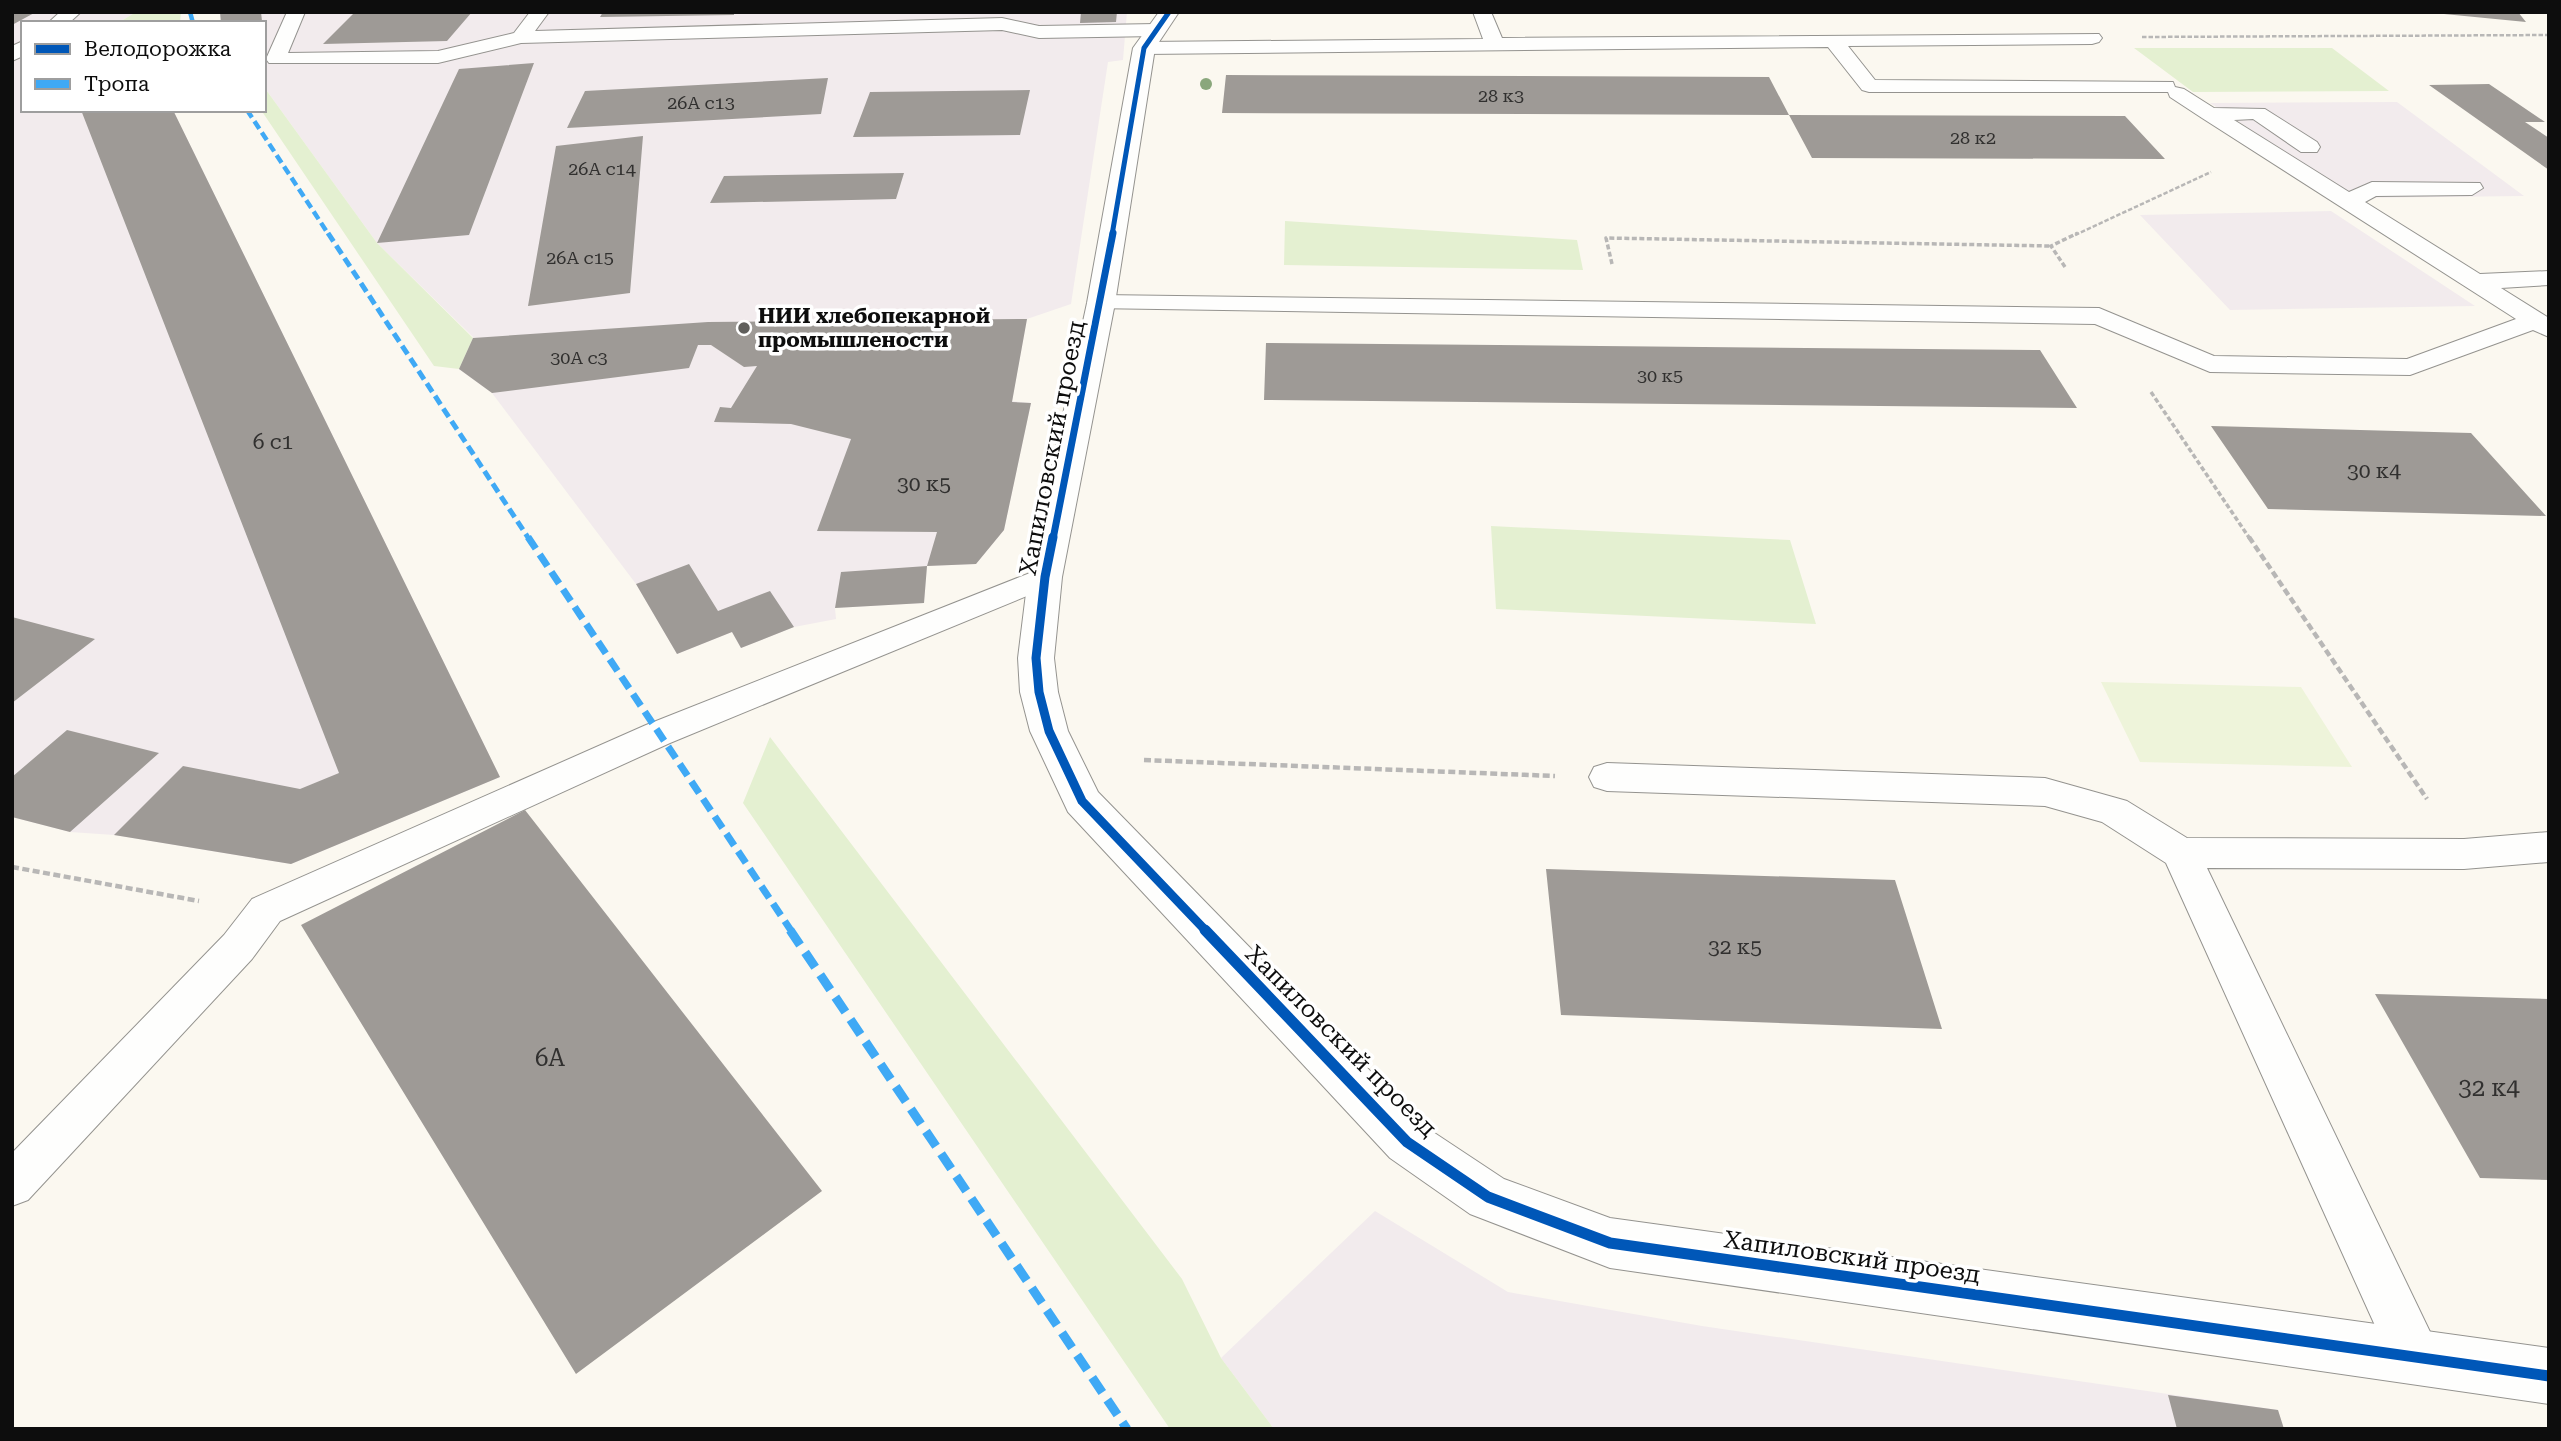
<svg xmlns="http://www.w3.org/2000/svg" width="2561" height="1441" viewBox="0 0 2561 1441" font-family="'Roboto Serif',serif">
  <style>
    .industrial { fill: #f2ebed }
    .green { fill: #e4f0d1 }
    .pitch { fill: #eef4da }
    .building { fill: #9e9a96 }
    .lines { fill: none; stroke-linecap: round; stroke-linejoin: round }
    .service-casing { stroke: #94938f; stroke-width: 2 }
    .minor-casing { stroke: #94938f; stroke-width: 2 }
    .path-far2 { stroke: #b8b7b6; stroke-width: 2.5; stroke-dasharray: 4.5 2; stroke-linecap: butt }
    .path-far1 { stroke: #b8b7b6; stroke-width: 3.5; stroke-dasharray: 5 2.5; stroke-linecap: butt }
    .path { stroke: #b8b7b6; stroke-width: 4.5; stroke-dasharray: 7 3.5; stroke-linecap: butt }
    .service { fill: #fefefd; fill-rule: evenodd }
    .minor { fill: #fefefd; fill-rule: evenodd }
    .quiet-far3 { stroke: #3fa9f5; stroke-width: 4.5; stroke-dasharray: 9 4.5; stroke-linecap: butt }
    .quiet-far2 { stroke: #3fa9f5; stroke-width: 5; stroke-dasharray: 10 5; stroke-linecap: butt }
    .quiet-far1 { stroke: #3fa9f5; stroke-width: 7; stroke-dasharray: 14 7; stroke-linecap: butt }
    .quiet { stroke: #3fa9f5; stroke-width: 9; stroke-dasharray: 18 9; stroke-linecap: butt }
    .cycleway-far3-casing { stroke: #fff; stroke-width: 8 }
    .cycleway-far2-casing { stroke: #fff; stroke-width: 10 }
    .cycleway-far1-casing { stroke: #fff; stroke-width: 13 }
    .cycleway-casing { stroke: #fff; stroke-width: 16 }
    .cycleway-far3 { stroke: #0057b8; stroke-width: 5 }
    .cycleway-far2 { stroke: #0057b8; stroke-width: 7 }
    .cycleway-far1 { stroke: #0057b8; stroke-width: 9 }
    .cycleway { stroke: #0057b8; stroke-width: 11 }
    .tree { fill: #8aa77c }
    .poi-dot { fill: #605f5c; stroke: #fff; stroke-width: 2.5 }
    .labels { text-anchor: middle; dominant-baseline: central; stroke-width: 7; stroke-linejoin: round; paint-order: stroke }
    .far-number-label { font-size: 18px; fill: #31302f }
    .far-poi-label { font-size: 21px; font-weight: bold; fill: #0d0d0d; stroke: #fff; text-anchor: start }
    .number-label { font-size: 21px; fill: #31302f }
    .street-label { font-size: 24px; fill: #0d0d0d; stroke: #fff }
    .near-number-label { font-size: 24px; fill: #31302f }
  </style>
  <rect width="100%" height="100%" fill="#fbf8f0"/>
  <path class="industrial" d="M12 12H136L118 23H23V110H173L500 777 291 864 114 835 70 832 12 817Z
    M220 12H1127L1123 60 1108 62 1071 304 1027 319 1012 401 1031 403 1004 530 976 564 927 566 924 603 835 608 836 619 794 627 741 648 732 632 677 654 636 584 492 393 459 369 473 337 377 243 264 87V23H221Z
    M2397 102 2524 196 2356 198 2210 103Z
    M2331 211 2475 306 2230 310 2140 215Z
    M1375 1211 1508 1292 1702 1326 2278 1410 2284 1429H1274L1221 1358Z"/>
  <path class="green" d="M136 12H181L180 23H118Z
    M2134 48H2332L2389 91 2193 92Z
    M264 87 377 243 473 338 459 369 434 366 261 110H264Z
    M1285 221 1577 240 1583 270 1284 265Z
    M1491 526 1790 540 1816 624 1496 609Z
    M770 737 1182 1279 1221 1358 1274 1429H1170L743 803Z"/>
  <path class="pitch" d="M2101 682 2301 687 2352 767 2140 762Z"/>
  <path class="building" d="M12 12H36L12 25Z
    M220 12H261L262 21 221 23Z
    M355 12H472L447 41 323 44Z
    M603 12H734V15L600 17Z
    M1081 12H1117L1116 22 1080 23Z
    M2444 12H2518L2526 22 2444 14Z
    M534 63 469 235 377 243 459 69Z
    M1226 75 1769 77 1789 115 1222 113Z
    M828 78 821 114 567 128 585 91Z
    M2489 84 2545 122H2525L2549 138V170L2429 85Z
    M1030 90 1020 135 853 137 870 92Z
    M81 110H173L500 777 291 864 114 835 183 766 300 789 339 773Z
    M1789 115 2125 116 2165 159 1812 158Z
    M643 136 630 293 528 306 556 146Z
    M904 173 896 199 710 203 724 176Z
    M1027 319 1012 402 1031 403 1004 530 976 564 927 566 924 603 835 608 841 572 927 566 937 532 817 531 851 439 791 424 714 422 720 407 731 408 757 366 744 367 711 345H698L689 368 492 393 459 369 473 338 708 322Z
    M1266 343 2040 350 2077 408 1264 400Z
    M2211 426 2471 433 2546 516 2268 509Z
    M689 564 718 611 770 591 794 627 741 648 732 632 677 654 636 584Z
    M12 617 95 639 12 703Z
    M67 730 159 753 70 832 12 817V777Z
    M525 810 822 1191 576 1374 301 925Z
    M1546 869 1895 880 1942 1029 1561 1015Z
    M2375 994 2549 999V1180L2480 1178Z
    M2168 1395 2278 1410 2284 1429H2177Z"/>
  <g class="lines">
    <defs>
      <path id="service" d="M60 12H81L69 23H48Z
        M287 12H305L288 53 438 51 514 33 530 12H549L535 31 1002 18 1039 26 1156 24 1166 30 1156 36 1039 38 1002 30 521 43 438 63H269L266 59Z
        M1473 12H1491L1502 38 2099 34 2102 38 2099 42 2092 44 1848 46 1875 80 2173 82 2175 87 2184 89 2214 108 2265 109 2317 142 2320 147 2317 152H2301L2253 119 2234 120 2349 192 2372 182 2480 183 2483 188 2472 195 2376 196 2365 202 2480 274 2549 271V285L2501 288 2549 318V337L2533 330 2410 375 2210 372 2095 324 1092 308 1088 303 1092 298 1101 295 2099 308 2214 356 2407 359 2516 319 2202 118 2170 97 2168 92H1869L1862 90 1828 47 1144 54 1134 48 1144 42 1483 39Z
        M23 41V56L12 61V46Z
        M1045 567 1056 570 1061 577 1056 584 670 743 280 921 252 959 28 1200 12 1206V1153L224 935 252 899 646 725Z
        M1607 763 2045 778 2127 801 2187 838 2464 839 2549 832V862L2464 869 2207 868 2432 1336 2439 1354 2432 1372 2414 1379 2396 1372 2166 863 2102 822 2045 806 1607 791 1594 787 1589 777 1594 767Z"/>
      <path id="minor" d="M1159 12H1179L1155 48 1115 303 1062 577 1054 658 1058 692 1068 731 1098 792 1424 1126 1504 1179 1610 1218 2549 1348V1404L1610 1268 1470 1214 1390 1158 1068 812 1030 731 1020 692 1018 658 1028 577 1087 303 1133 48Z"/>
    </defs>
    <use href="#service" class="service-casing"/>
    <use href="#minor" class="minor-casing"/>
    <path class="path-far2" d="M2142 37 2549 35
      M2075 235 2211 172"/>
    <path class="path-far1" d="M1612 264 1606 238 2051 246
      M2065 267 2051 246 2078 233
      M2151 392 2250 539"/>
    <path class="path" d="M2249 537 2427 799
      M1144 760 1555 776
      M12 867 199 901"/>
    <use href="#service" class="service"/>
    <use href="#minor" class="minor"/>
    <path class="quiet-far3" d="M190 12 193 23
      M247 110 329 235"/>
    <path class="quiet-far2" d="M328 233 529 539"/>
    <path class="quiet-far1" d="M528 537 792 932"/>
    <path class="quiet" d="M790 930 1127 1429"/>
    <defs>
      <path id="cycleway-far3" d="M1112 235 1144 48 1169 12"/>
      <path id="cycleway-far2" d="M1053 539 1113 233"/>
      <path id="cycleway-far1" d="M1053 537 1045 577 1036 658 1039 692 1049 731 1082 801 1207 932"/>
      <path id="cycleway" d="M1205 930 1407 1142 1488 1197 1610 1243 2549 1376"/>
    </defs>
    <use href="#cycleway-far3" class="cycleway-far3-casing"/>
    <use href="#cycleway-far2" class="cycleway-far2-casing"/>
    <use href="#cycleway-far1" class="cycleway-far1-casing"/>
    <use href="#cycleway" class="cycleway-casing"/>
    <use href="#cycleway-far3" class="cycleway-far3"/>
    <use href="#cycleway-far2" class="cycleway-far2"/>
    <use href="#cycleway-far1" class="cycleway-far1"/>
    <use href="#cycleway" class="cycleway"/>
  </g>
  <circle class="tree" cx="1206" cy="84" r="6"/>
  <circle class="poi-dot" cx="744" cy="328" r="7"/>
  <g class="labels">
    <g class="far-number-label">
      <text x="1501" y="95">28 к3</text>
      <text x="701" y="102">26А с13</text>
      <text x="1973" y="137">28 к2</text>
      <text x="602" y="168">26А с14</text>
      <text x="580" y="257">26А с15</text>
      <text x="579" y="357">30А с3</text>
      <text x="1660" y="375">30 к5</text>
    </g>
    <g class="far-poi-label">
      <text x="758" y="316">НИИ хлебопекарной<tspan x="758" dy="24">промышлености</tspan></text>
    </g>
    <g class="number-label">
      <text x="273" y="442">6 с1</text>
      <text x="2374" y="471">30 к4</text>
      <text x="924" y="484">30 к5</text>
      <text x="1735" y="947">32 к5</text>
    </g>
    <g class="street-label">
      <text transform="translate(1052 448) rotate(-79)">Хапиловский проезд</text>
      <text transform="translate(1341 1041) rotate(45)">Хапиловский проезд</text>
      <text transform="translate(1852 1257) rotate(8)">Хапиловский проезд</text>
    </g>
    <g class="near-number-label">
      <text x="550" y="1058">6А</text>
      <text x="2489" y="1088">32 к4</text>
    </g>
  </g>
  <rect width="2561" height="1441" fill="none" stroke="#0d0d0d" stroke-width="28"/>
  <rect x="21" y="21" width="245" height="91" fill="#ffffff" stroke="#9e9e9e" stroke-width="2"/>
  <rect x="35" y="44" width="35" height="10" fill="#0057b8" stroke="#9e9e9e" stroke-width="2"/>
  <text x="84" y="56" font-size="21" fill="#0d0d0d">Велодорожка</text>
  <rect x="35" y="79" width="35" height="10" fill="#3fa9f5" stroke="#9e9e9e" stroke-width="2"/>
  <text x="84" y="91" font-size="21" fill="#0d0d0d">Тропа</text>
</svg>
